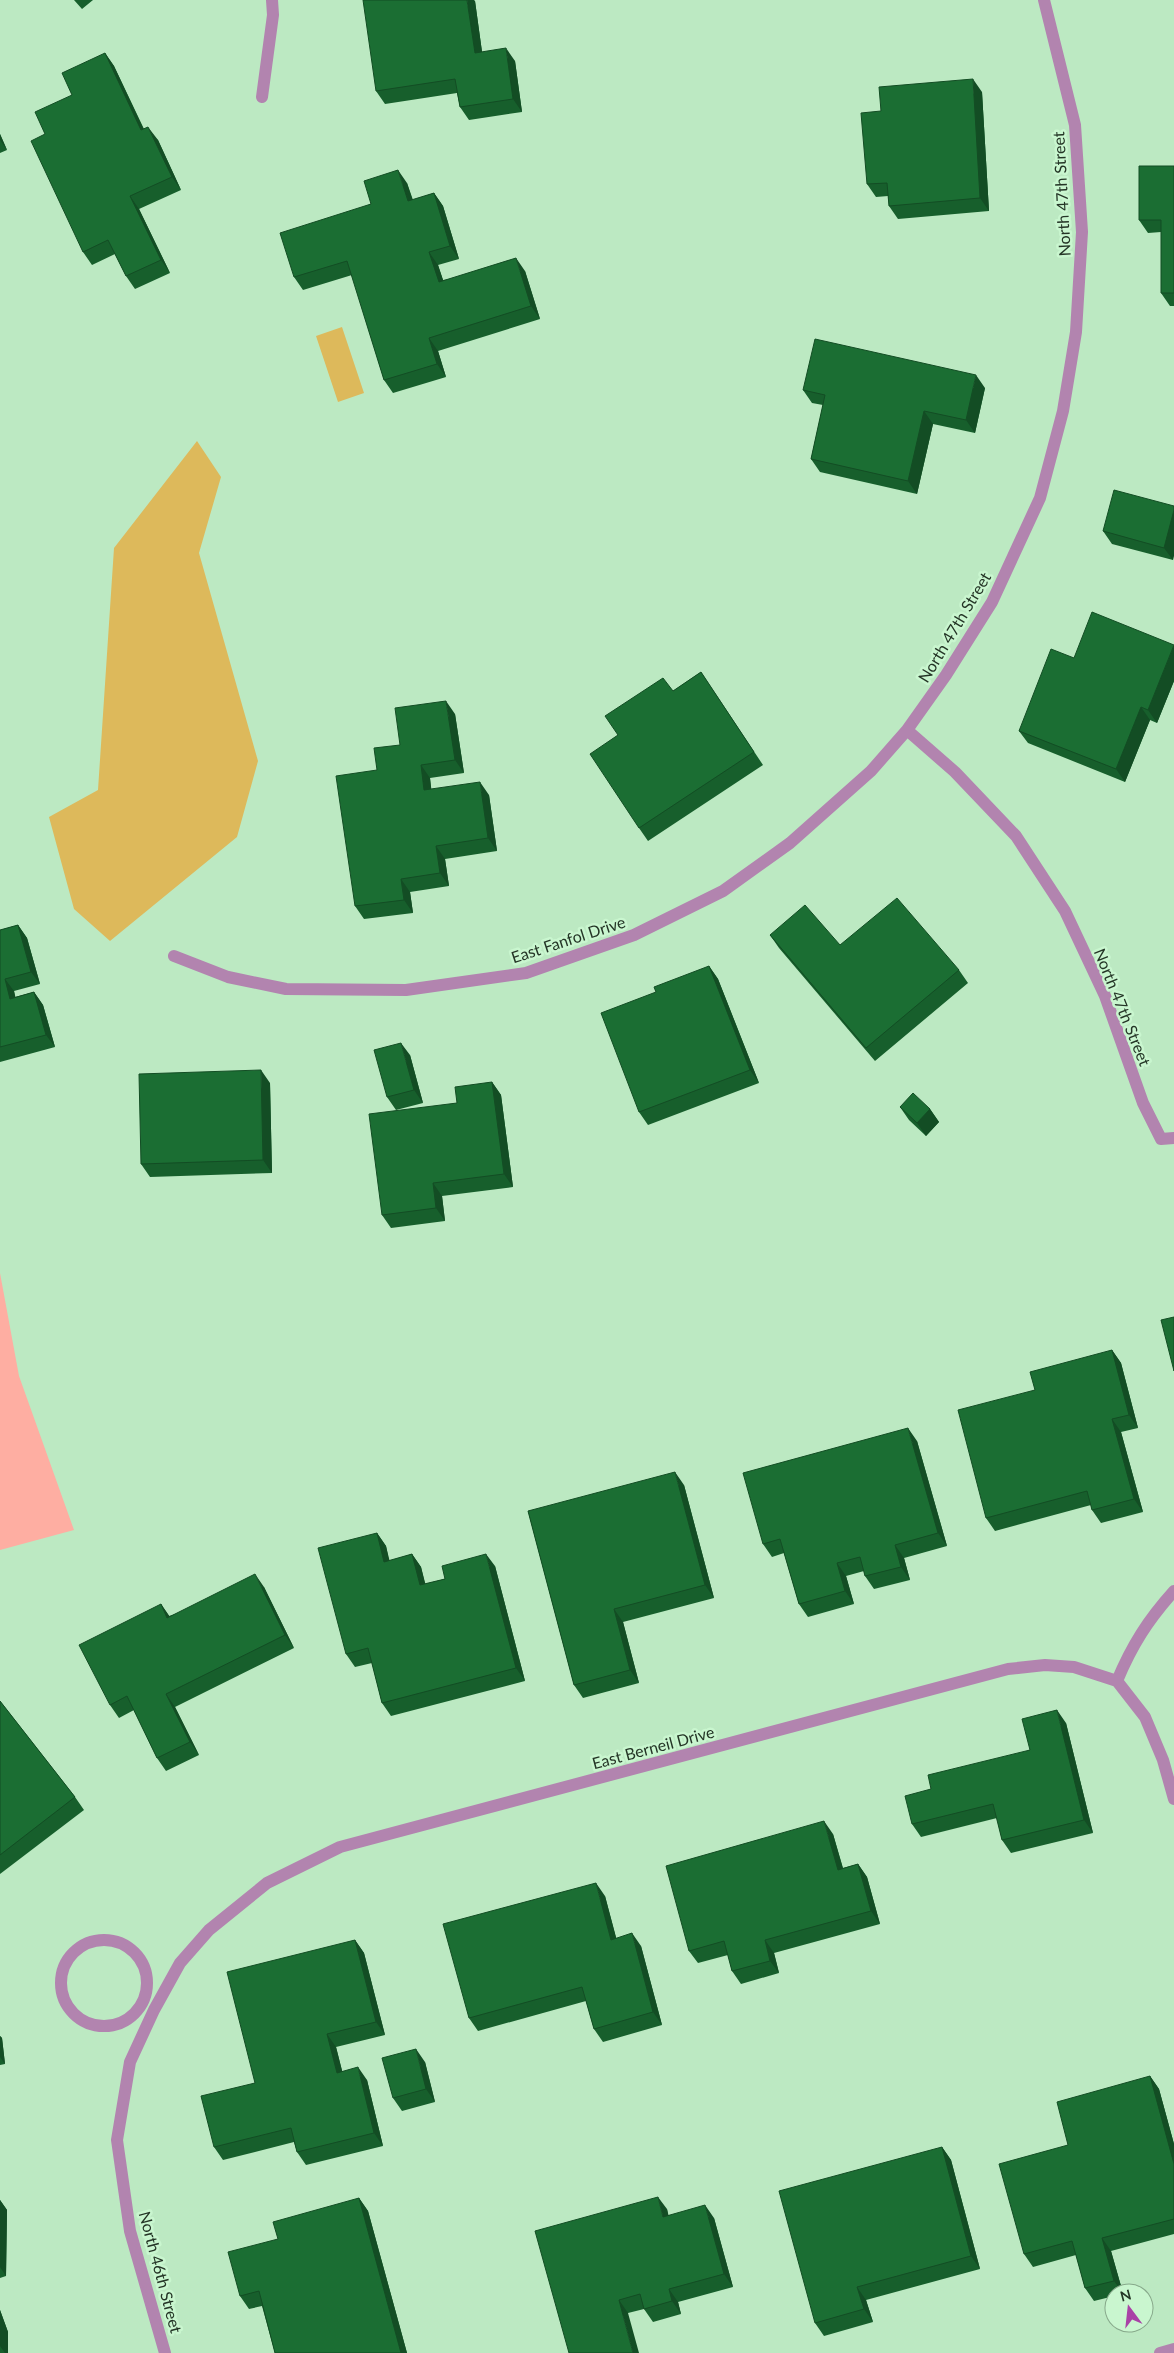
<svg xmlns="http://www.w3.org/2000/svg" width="1174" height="2353" viewBox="0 0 1174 2353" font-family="Lato,sans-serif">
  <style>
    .green { fill: #feaea2 }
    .water { fill: #ddb95b }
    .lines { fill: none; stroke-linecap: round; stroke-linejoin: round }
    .minor { stroke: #b284af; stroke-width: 12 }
    .wall { fill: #175f2c }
    .shaded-wall { fill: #134d24 }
    .building { fill: #1b6e33; stroke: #134d24 }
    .labels { text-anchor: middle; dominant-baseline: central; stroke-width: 5; stroke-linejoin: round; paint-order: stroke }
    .street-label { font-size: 16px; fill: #243526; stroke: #c9f6cf }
  </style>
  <rect width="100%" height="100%" fill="#bce9c2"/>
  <path class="green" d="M0 1273 19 1376 74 1530 0 1550Z"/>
  <path class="water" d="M342 327 364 393 338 402 316 336Z
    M197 441 221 477 199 553 258 761 237 837 110 941 74 909 49 817 98 790 114 548Z"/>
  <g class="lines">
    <path class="minor" d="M262 97 273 15 272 0
      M907 730 955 772 1016 836 1065 911 1105 996 1143 1103 1161 1139 1174 1138
      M174 956 228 977 286 989 406 990 526 973 634 935 723 891 790 843 871 771 907 730 946 675 992 602 1040 498 1063 411 1076 332 1082 232 1075 125 1044 0
      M1117 1681 1145 1717 1163 1760 1174 1799
      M1117 1681C1132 1645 1148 1620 1174 1591
      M61 1983a43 43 0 1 1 86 0a43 43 0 1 1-86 0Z
      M165 2353 130 2231 117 2140 130 2062 154 2010 180 1963 209 1930 267 1883 340 1847 1008 1669 1045 1665 1074 1667 1117 1681
      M1160 2353 1174 2349"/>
  </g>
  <path class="wall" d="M74 0H93L82 9Z
    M475 1 482 52 515 61 522 112 469 120 460 107 457 93 385 104 376 91Z
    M105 53 114 66 144 129 158 140 181 190 139 209 170 273 135 289 126 276 115 254 92 265 83 252 45 134 72 95Z
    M982 92 989 211 898 219 889 206 888 196 876 197 867 184 881 111Z
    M0 134 7 150 0 153Z
    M1174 166V306H1170L1161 293V232L1148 233 1139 220Z
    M407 183 413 200 434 193 443 206 459 259 438 265 443 280 525 271 540 319 438 351 446 377 393 393 384 380 352 275 303 290 294 277 371 204Z
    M985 388 975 433 933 424 917 494 820 472 811 459 823 405 812 403 803 390Z
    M1174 506 1173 560 1112 544 1103 531Z
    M1174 646V681L1157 723 1150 720 1125 782 1028 743 1019 731 1074 658Z
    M701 672 763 765 648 841 639 828 618 735 673 691Z
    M455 714 464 773 430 778 431 789 489 795 497 851 445 859 449 886 410 892 413 913 364 919 355 906 377 770 400 745Z
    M18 925 27 938 40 984 14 991 15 997 34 992 43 1005 55 1047 0 1062V930Z
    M770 935 840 945 959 970 968 983 875 1061 779 948Z
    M709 966 718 979 759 1083 648 1125 639 1112Z
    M410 1055 423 1103 396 1110 387 1097Z
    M492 1082 501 1095 513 1187 442 1196 445 1221 391 1228 382 1215Z
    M270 1083 272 1173 150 1177 141 1164Z
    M900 1107 930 1109 939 1122 926 1136 909 1120Z
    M1112 1350 1121 1363 1138 1428 1121 1432 1143 1512 1101 1523 1092 1510 1091 1505 995 1531 986 1518 1035 1390Z
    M917 1441 947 1546 904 1558 910 1580 874 1589 865 1576 864 1571 846 1576 854 1604 808 1617 799 1604 784 1553 772 1557 763 1544Z
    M684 1485 714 1598 623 1622 639 1683 583 1698 574 1685 528 1511Z
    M377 1533 386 1546 389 1561 412 1554 421 1567 425 1584 495 1566 525 1681 391 1716 382 1703 372 1663 355 1667 346 1654Z
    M264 1587 294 1648 175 1707 199 1755 166 1771 157 1758 134 1710 119 1718 110 1705 161 1604 169 1616Z
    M0 1701 75 1797 84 1810 0 1874Z
    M1066 1723 1093 1833 1011 1853 1002 1840 997 1818 921 1837 912 1824 931 1789 1030 1750Z
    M833 1834 843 1868 858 1864 867 1877 880 1924 774 1953 779 1973 741 1984 732 1971 728 1955 698 1963 689 1951Z
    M605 1896 616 1938 641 1946 662 2025 603 2042 594 2029 586 2001 478 2031 469 2018Z
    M355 1940 364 1953 385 2035 336 2047 342 2071 367 2080 383 2146 306 2165 297 2152 294 2142 223 2160 214 2147 255 2083Z
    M0 2036 2 2038 5 2064 0 2065Z
    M425 2062 435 2102 402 2111 393 2098Z
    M1150 2076 1159 2089 1174 2144V2234L1111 2251 1123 2293H1114V2296L1094 2301 1085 2288 1076 2255 1033 2267 1024 2254 1068 2145Z
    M942 2147 951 2160 980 2269 866 2300 873 2322 824 2336 815 2323Z
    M359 2198 368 2211 407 2353H275L262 2306 249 2309 240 2296 278 2239Z
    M0 2200 7 2210 6 2276 0 2278Z
    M667 2209 668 2215 714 2218 733 2287 678 2302 681 2314 653 2322 644 2309 628 2313 569 2353Z
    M0 2310 8 2332V2353H0Z"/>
  <path class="shaded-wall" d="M467 0H474L475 1 484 66 475 53Z
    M506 48 515 61 522 112 513 99Z
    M105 53 114 66 150 143 141 130Z
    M973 79 982 92 989 211 980 198Z
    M148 127 158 140 181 190 172 177Z
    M0 134 7 150 0 140Z
    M398 170 407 183 417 214 408 201Z
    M434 193 443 206 459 259 450 246Z
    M130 196 139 209 170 273 161 260Z
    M429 252 438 265 448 295 439 282Z
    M516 258 525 271 540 319 531 306Z
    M429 338 438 351 446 377 437 364Z
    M976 375 985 388 975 433 966 420Z
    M924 411 933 424 917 494 908 481Z
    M1174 510V556L1173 560 1164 548Z
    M1174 646V681L1157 723 1148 710Z
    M446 701 455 714 464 773 455 760Z
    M1141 707 1150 720 1125 782 1116 769Z
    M421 765 430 778 433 803 424 790Z
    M480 782 489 795 497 851 488 838Z
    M436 846 445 859 449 886 440 873Z
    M401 879 410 892 413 913 404 900Z
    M18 925 27 938 40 984 31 972Z
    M709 966 718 979 759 1083 750 1070Z
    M5 979 14 991 19 1012 10 999Z
    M34 992 43 1005 55 1047 46 1035Z
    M401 1043 410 1055 423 1103 414 1090Z
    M261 1070 270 1083 272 1173 263 1160Z
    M492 1082 501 1095 513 1187 504 1174Z
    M930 1109 939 1122 926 1136 917 1123Z
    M433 1183 442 1196 445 1221 436 1208Z
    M1112 1350 1121 1363 1138 1428 1129 1415Z
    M1112 1419 1121 1432 1143 1512 1134 1499Z
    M908 1428 917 1441 947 1546 938 1533Z
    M675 1472 684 1485 714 1598 705 1585Z
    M377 1533 386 1546 393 1575 384 1562Z
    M895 1545 904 1558 910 1580 901 1567Z
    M412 1554 421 1567 429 1598 420 1585Z
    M486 1554 495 1566 525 1681 516 1668Z
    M837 1563 846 1576 854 1604 845 1591Z
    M255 1574 264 1587 294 1648 285 1635Z
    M161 1604 170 1617 167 1618Z
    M614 1609 623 1622 639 1683 630 1670Z
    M166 1694 175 1707 199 1755 190 1742Z
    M1057 1710 1066 1723 1093 1833 1084 1820Z
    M824 1821 833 1834 847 1883 838 1870Z
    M858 1864 867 1877 880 1924 871 1911Z
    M596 1883 605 1896 620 1952 611 1940Z
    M632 1933 641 1946 662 2025 653 2012Z
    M355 1940 364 1953 385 2035 376 2022Z
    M765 1940 774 1953 779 1973 770 1961Z
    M327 2034 336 2047 346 2086 337 2073Z
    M0 2036 2 2038 5 2064 0 2057Z
    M416 2049 425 2062 435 2102 426 2089Z
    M358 2067 367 2080 383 2146 374 2133Z
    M1150 2076 1159 2089 1174 2144V2164Z
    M942 2147 951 2160 980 2269 971 2256Z
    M658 2197 667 2209 672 2230 663 2217Z
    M359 2198 368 2211 407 2353H401Z
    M0 2200 7 2210 6 2276 0 2267Z
    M705 2205 714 2218 733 2287 724 2274Z
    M1102 2238 1111 2251 1123 2293 1114 2281Z
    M857 2287 866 2300 873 2322 864 2309Z
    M669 2289 678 2302 681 2314 672 2301Z
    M619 2300 628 2313 639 2353H633Z
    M0 2310 8 2332V2353H5L0 2346Z"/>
  <path class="building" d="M363 0H467L475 53 506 48 513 99 460 107 455 79 376 91Z
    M105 53 141 130 148 127 172 177 130 196 161 260 126 276 108 240 83 252 31 141 45 134 35 112 72 95 62 73Z
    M973 79 980 198 889 206 887 183 867 184 861 113 881 111 879 87Z
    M1139 166H1174V293H1161V220H1139Z
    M398 170 408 201 434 193 450 246 429 252 439 282 516 258 531 306 429 338 437 364 384 380 347 261 294 277 280 233 371 204 364 181Z
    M815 339 976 375 966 420 924 411 908 481 811 459 825 395 803 390Z
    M1114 490 1174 506V510L1164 548 1103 531Z
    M1092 612 1174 645 1148 710 1141 707 1116 769 1019 731 1051 649 1074 658Z
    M701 672 754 752 639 828 590 754 618 735 605 716 663 678 673 691Z
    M446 701 455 760 421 765 424 790 480 782 488 838 436 846 440 873 401 879 404 900 355 906 336 776 377 770 374 748 400 745 395 708Z
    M897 898 959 970 866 1048 770 935 805 905 840 945Z
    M18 925 31 972 5 979 10 999 34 992 46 1035 0 1047V930Z
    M709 966 750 1070 639 1112 601 1013 656 992 654 987Z
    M401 1043 414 1090 387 1097 374 1050Z
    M261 1070 263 1160 141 1164 139 1074Z
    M492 1082 504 1174 433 1183 436 1208 382 1215 369 1114 457 1103 455 1087Z
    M913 1093 930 1109 917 1123 900 1107Z
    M1174 1317V1371L1161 1320Z
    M1112 1350 1129 1415 1112 1419 1134 1499 1092 1510 1087 1491 986 1518 958 1410 1035 1390 1030 1372Z
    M908 1428 938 1533 895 1545 901 1567 865 1576 860 1557 837 1563 845 1591 799 1604 780 1539 763 1544 743 1473Z
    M675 1472 705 1585 614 1609 630 1670 574 1685 528 1511Z
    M377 1533 384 1562 412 1554 420 1585 445 1579 442 1566 486 1554 516 1668 382 1703 368 1648 346 1654 318 1548Z
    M255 1574 285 1635 166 1694 190 1742 157 1758 127 1696 110 1705 79 1645 161 1604 167 1618Z
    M0 1701 75 1797 0 1855Z
    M1057 1710 1084 1820 1002 1840 993 1804 912 1824 905 1796 931 1789 928 1775 1030 1750 1022 1719Z
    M824 1821 838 1870 858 1864 871 1911 765 1940 770 1961 732 1971 724 1941 689 1951 666 1866Z
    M596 1883 611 1940 632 1933 653 2012 594 2029 582 1987 469 2018 443 1924Z
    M355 1940 376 2022 327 2034 337 2073 358 2067 374 2133 297 2152 291 2128 214 2147 201 2096 255 2083 227 1972Z
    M416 2049 426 2089 393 2098 382 2058Z
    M1150 2076 1174 2164V2219L1102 2238 1114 2281 1085 2288 1072 2241 1024 2254 999 2164 1068 2145 1057 2102Z
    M942 2147 971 2256 857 2287 864 2309 815 2323 779 2191Z
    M658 2197 663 2217 705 2205 724 2274 669 2289 672 2301 644 2309 640 2294 619 2300 633 2353H569L535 2231Z
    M359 2198 401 2353H275L259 2291 240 2296 228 2252 278 2239 273 2222Z"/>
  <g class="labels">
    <g class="street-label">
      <text transform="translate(1061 194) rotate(-93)">North 47th Street</text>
      <text transform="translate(954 627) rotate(-59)">North 47th Street</text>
      <text transform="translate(568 939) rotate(-18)">East Fanfol Drive</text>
      <text transform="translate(1123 1007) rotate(68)">North 47th Street</text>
      <text transform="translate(653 1747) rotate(-15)">East Berneil Drive</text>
      <text transform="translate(161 2272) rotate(75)">North 46th Street</text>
    </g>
  </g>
  <g transform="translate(1129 2308) rotate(345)"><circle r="24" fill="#c9f6cf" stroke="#87a98b"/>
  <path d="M0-4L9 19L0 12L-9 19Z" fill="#a942a6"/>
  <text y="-8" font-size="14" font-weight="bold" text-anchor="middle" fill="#243526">N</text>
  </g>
</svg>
